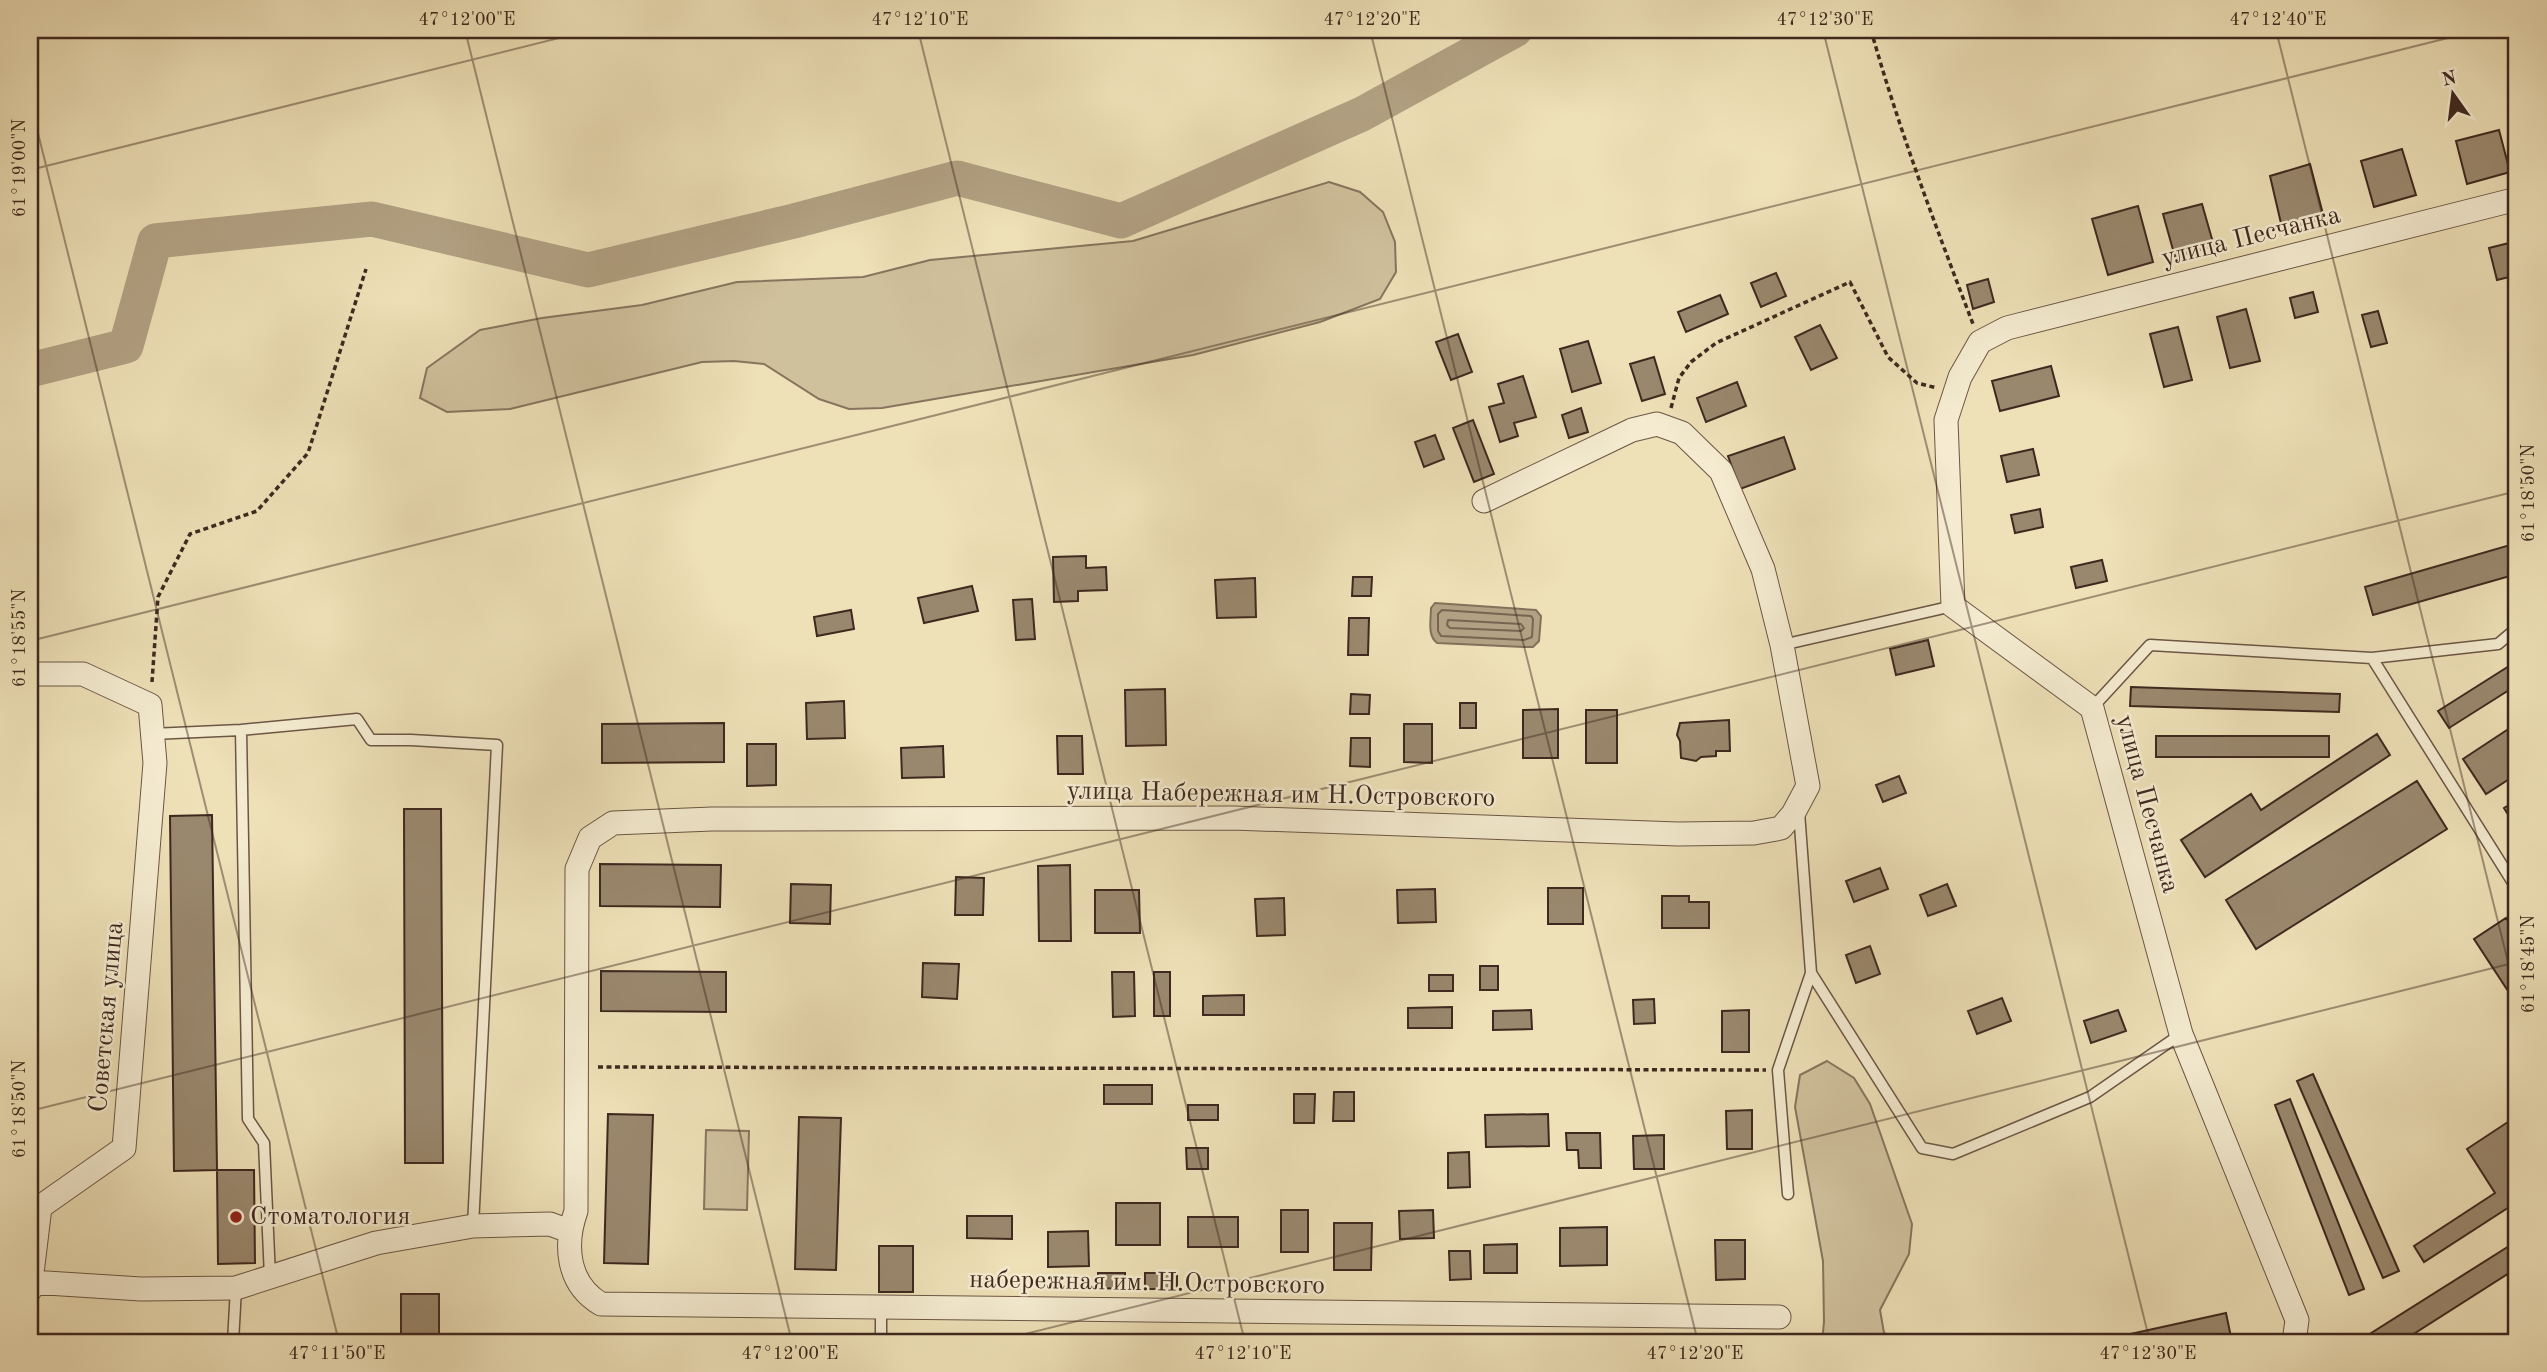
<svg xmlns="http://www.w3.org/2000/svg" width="2547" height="1372" viewBox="0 0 2547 1372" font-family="'Old Standard TT',serif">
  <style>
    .green { fill: #d0c19d; stroke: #88745e; stroke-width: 2 }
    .water { fill: #b2a183; stroke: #84715b; stroke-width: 2 }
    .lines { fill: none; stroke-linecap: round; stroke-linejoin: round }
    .shore { stroke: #786451; stroke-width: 2 }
    .river { stroke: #b2a183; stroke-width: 35 }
    .building { fill: #9a886e; stroke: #3f281f; stroke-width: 2 }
    .lane-casing { stroke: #6b5645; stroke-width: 13 }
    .street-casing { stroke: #6b5645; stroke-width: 25 }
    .path { stroke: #3f281f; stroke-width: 3.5; stroke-dasharray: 5 3.5; stroke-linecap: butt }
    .lane { stroke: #f4ebd0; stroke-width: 10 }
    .street { stroke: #f4ebd0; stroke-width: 23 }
    .ticks { fill: none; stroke: #3f281f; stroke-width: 2; stroke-opacity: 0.45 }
    .poi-dot { fill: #8f2418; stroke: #f4ebd0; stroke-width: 2.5 }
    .labels { text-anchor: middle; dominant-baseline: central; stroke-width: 5; stroke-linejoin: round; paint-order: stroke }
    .street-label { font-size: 26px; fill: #3f281f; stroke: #f4ebd0 }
    .poi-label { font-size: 26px; fill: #3f281f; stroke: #f4ebd0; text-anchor: start }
    .neatline { fill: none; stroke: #3f281f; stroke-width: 2.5 }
    .ticks-label { font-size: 18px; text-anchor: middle; fill: #3f281f }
  </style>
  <rect width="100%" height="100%" fill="#eee0b7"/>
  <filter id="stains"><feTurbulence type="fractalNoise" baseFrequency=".00286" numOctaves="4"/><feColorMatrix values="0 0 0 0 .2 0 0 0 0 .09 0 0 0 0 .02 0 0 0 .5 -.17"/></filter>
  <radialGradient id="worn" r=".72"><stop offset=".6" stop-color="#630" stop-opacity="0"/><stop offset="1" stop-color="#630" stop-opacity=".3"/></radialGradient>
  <path class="green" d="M1329 182 1360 192 1383 212 1395 242 1396 272 1380 299 1320 322 1193 355 882 408 849 409 819 399 764 364 734 361 702 362 510 409 447 412 420 398 427 368 480 330 542 318 642 305 737 282 863 277 930 260 1133 241Z
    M1827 1061 1854 1078 1870 1104 1912 1224 1909 1254 1880 1310 1884 1333 1904 1342H1822L1824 1322 1823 1261 1795 1107 1800 1075Z
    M706 1130 749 1131 747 1210 704 1209Z"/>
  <path class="water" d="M1435 603 1536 610 1541 616 1539 641 1533 647H1524L1437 643C1427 635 1431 620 1431 608Z"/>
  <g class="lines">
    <path class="shore" d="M1442 610 1531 616 1533 619 1532 637 1524 640 1441 636 1438 631V614Z
      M1448 620 1521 624 1524 628 1521 631 1450 628 1447 625Z"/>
    <path class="river" d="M30 370 126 346 155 241 372 219 588 270 794 221 957 178 1121 221 1362 114 1515 30"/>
  </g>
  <path class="building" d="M2499 130 2510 172 2467 184 2456 141Z
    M2402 149 2416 195 2374 207 2361 161Z
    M2310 164 2324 218 2283 232 2270 176Z
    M2202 204 2214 246 2175 257 2163 214Z
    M2138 206 2153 262 2108 275 2092 219Z
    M2509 243 2517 275 2497 280 2489 248Z
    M1776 273 1786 296 1761 307 1751 283Z
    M1988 279 1994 302 1973 309 1967 285Z
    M2313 292 2318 312 2295 318 2290 298Z
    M1720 295 1728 314 1686 332 1678 312Z
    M2246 309 2260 361 2230 368 2217 317Z
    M2378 311 2387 343 2371 347 2362 315Z
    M1820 325 1837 358 1811 370 1795 337Z
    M2178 327 2192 380 2164 387 2150 334Z
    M1458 334 1472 372 1451 380 1436 342Z
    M1588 341 1601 383 1572 392 1560 349Z
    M1654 357 1665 394 1642 401 1630 364Z
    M2051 366 2059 396 2000 411 1992 381Z
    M1523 376 1536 417 1514 423 1518 436 1500 442 1489 407 1504 403 1498 384Z
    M1737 382 1746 406 1706 422 1697 398Z
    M1581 408 1588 432 1569 438 1562 415Z
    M1473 420 1494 474 1474 482 1453 428Z
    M1435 435 1444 459 1424 467 1415 442Z
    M1784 437 1795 469 1740 489 1728 456Z
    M2033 449 2039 475 2007 482 2001 456Z
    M2040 509 2043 527 2015 533 2011 515Z
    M2517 543V574L2373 615 2365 587Z
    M1086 556V568L1106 567 1107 590 1078 591V601L1054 602 1053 557Z
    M2102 560 2107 581 2076 588 2071 567Z
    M1353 577H1372L1371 596H1352Z
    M1255 578 1256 617 1217 618 1215 580Z
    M972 586 978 611 924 623 918 598Z
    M1032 599 1035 639 1016 640 1013 600Z
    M851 610 854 629 817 636 814 617Z
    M1349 618H1369L1368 655H1348Z
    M1928 640 1934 666 1896 675 1890 649Z
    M2517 661V685L2449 728 2438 711Z
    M2131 687 2340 694 2339 712 2130 706Z
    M1165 689 1166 745 1126 746 1125 690Z
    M1351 694 1370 695 1369 714H1350Z
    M844 701 845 738 807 739 806 703Z
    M1460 703H1476V728H1460Z
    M1558 709V758H1523V710Z
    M1586 710H1617V763H1586Z
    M1729 720 1730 751H1716V756L1701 757 1696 761 1681 758 1680 741 1677 735 1680 723Z
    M724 723V762L602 763V724Z
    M1404 724H1432V763L1404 762Z
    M2516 724 2517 774 2486 794 2463 759Z
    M2377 734 2390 755 2205 877 2181 840 2251 794 2261 810Z
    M1057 736H1082L1083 774H1058Z
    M2156 736H2329V757H2156Z
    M1351 738H1370V767L1350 766Z
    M747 744H776V785L747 786Z
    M943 746 944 777 902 778 901 748Z
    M1899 776 1906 793 1883 802 1876 785Z
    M2417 781 2447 829 2256 949 2226 900Z
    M2517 800V829L2504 808Z
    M404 809H441L443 1163H405Z
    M212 815 217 1170 174 1171 170 816Z
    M600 864 721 865 720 907 600 906Z
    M1070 865 1071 941H1039L1038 866Z
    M1880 868 1888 889 1854 902 1846 881Z
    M956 877 984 878 983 915H955Z
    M791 884 831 885 830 924 790 923Z
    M1947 884 1956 906 1928 916 1920 895Z
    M1548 888H1583V924H1548Z
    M1435 889 1436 922 1398 923 1397 890Z
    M1095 890H1139L1140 933H1095Z
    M1662 896H1689V902H1709V928H1662Z
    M1284 898 1285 935 1257 936 1255 899Z
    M2506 918 2517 935V998L2514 1000 2474 939Z
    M1870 946 1880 974 1856 983 1846 955Z
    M923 963 959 964 957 999 922 997Z
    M1480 966H1498V990H1480Z
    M601 971 726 972V1012L601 1011Z
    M1112 972H1134L1135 1016 1113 1017Z
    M1154 972H1170V1016H1154Z
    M1429 975H1453V991H1429Z
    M1244 995V1015H1203V996Z
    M2002 998 2011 1021 1977 1034 1968 1011Z
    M1654 999 1655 1023 1634 1024 1633 1000Z
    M1452 1007V1028H1408V1008Z
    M1531 1010 1532 1029 1493 1030V1011Z
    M1749 1010V1052H1722V1011Z
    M2118 1010 2126 1031 2091 1043 2084 1021Z
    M2313 1074 2399 1271 2383 1278 2297 1081Z
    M1104 1085H1152V1104H1104Z
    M1334 1092H1354V1121H1333Z
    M1294 1094H1315L1314 1123H1294Z
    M2290 1099 2364 1289 2349 1295 2275 1105Z
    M1188 1105H1218V1120H1188Z
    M1752 1110V1149H1727L1726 1111Z
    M608 1114 653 1115 648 1264 604 1263Z
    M1548 1114 1549 1146 1486 1147 1485 1115Z
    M2517 1116V1202L2424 1262 2414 1246 2495 1193 2467 1149Z
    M799 1117 841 1118 836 1270 795 1269Z
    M1566 1133H1600L1601 1168H1579L1578 1150H1567Z
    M1664 1135V1169H1634L1633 1136Z
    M1186 1148H1208V1169H1187Z
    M1469 1152 1470 1187 1448 1188V1153Z
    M217 1170H254L255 1263 218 1264Z
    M1116 1203H1160V1245H1116Z
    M1281 1210H1308V1252H1281Z
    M1433 1210 1434 1238 1400 1239 1399 1211Z
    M967 1216H1012V1239L967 1238Z
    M1188 1217H1238V1247H1188Z
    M1334 1223H1372L1371 1270H1334Z
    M1607 1227V1265L1560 1266V1228Z
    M1088 1231 1089 1266 1048 1267V1232Z
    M1715 1240H1745V1279L1716 1280Z
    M2517 1241V1268L2401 1342H2357Z
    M1517 1244V1273H1484V1245Z
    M879 1246H913V1292H879Z
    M1449 1251H1470L1471 1279 1450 1280Z
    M1098 1273H1125V1289L1098 1288Z
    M1145 1273H1177V1289H1145Z
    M401 1294H439V1342H401Z
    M2226 1313 2232 1342H2094Z"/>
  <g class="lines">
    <defs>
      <path id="lane" d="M1782 645 1953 606
        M2372 658 2517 889
        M2092 708 2150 645 2372 658 2498 644 2517 628
        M241 730 248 1119 264 1143 270 1277
        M152 734 241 730 357 719 371 740H411L497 745 473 1226
        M1811 973 1922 1148 1953 1154 2090 1097 2181 1034
        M1788 1194 1778 1070 1811 973 1799 812
        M233 1342 236 1288
        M881 1342V1308"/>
      <path id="street" d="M1484 501 1632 430 1657 424 1682 433 1721 471 1763 569 1782 645 1808 786 1793 814 1781 828 1754 833 1678 834 1233 818 712 819 613 823 590 838 577 869 576 1211C564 1245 567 1284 601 1304L1779 1317
        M30 674H83L150 705 155 763 124 1148 40 1207 30 1290
        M31 1282 141 1289 236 1288 376 1243 473 1226 550 1224 569 1231
        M2294 1342 2297 1320 2181 1034 2092 708 1953 606 1946 420 1960 377 1980 342 2007 328 2517 199"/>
    </defs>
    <use href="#lane" class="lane-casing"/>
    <use href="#street" class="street-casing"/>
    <path class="path" d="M1871 30C1899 130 1936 227 1973 324
      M1671 408 1679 378 1691 362 1716 343 1850 282 1888 357 1917 383 1937 388
      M152 682 158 597 190 534 257 511 308 453 366 269
      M598 1067 1766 1070
      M30 1181 33 1189"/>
    <use href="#lane" class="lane"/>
    <use href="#street" class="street"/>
  </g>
  <path class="ticks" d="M465 30 792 1342M918 30 1245 1342M1370 30 1698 1342M1823 30 2150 1342M2276 30 2517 998M30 101 339 1342M30 170 591 30M30 641 2480 30M30 1111 2517 491M993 1342 2517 962"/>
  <circle class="poi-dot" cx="236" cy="1217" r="7"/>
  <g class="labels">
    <g class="street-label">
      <text transform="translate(2251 237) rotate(-14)">улица Песчанка</text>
      <text transform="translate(1281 795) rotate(1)">улица Набережная им Н.Островского</text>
      <text transform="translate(2147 804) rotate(75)">улица Песчанка</text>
      <text transform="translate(107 1017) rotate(-85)">Советская улица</text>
      <text transform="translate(1147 1283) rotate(1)">набережная им. Н.Островского</text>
    </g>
    <g class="poi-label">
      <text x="250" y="1217">Стоматология</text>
    </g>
  </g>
  <rect width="2547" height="1372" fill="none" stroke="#eee0b7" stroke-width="77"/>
  <g transform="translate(2453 94) rotate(346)" stroke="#f4ebd0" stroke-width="5" paint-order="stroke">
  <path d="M0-5L12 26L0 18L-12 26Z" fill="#3f281f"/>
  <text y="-10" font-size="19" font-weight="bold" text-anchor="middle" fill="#3f281f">N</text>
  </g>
  <rect x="38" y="38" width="2470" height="1296" class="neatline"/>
  <g class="ticks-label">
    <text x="467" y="25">47°12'00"E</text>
    <text x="920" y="25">47°12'10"E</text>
    <text x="1372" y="25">47°12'20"E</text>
    <text x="1825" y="25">47°12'30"E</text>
    <text x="2278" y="25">47°12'40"E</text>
    <text transform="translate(19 168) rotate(-90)" y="6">61°19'00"N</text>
    <text transform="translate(2528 493) rotate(-90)" y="6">61°18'50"N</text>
    <text transform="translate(19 638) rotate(-90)" y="6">61°18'55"N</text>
    <text transform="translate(2528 964) rotate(-90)" y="6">61°18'45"N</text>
    <text transform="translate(19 1109) rotate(-90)" y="6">61°18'50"N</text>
    <text x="337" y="1359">47°11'50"E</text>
    <text x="790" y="1359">47°12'00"E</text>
    <text x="1243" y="1359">47°12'10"E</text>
    <text x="1695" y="1359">47°12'20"E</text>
    <text x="2148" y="1359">47°12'30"E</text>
  </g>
  <rect width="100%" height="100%" filter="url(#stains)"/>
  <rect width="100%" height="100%" fill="url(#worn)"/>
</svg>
